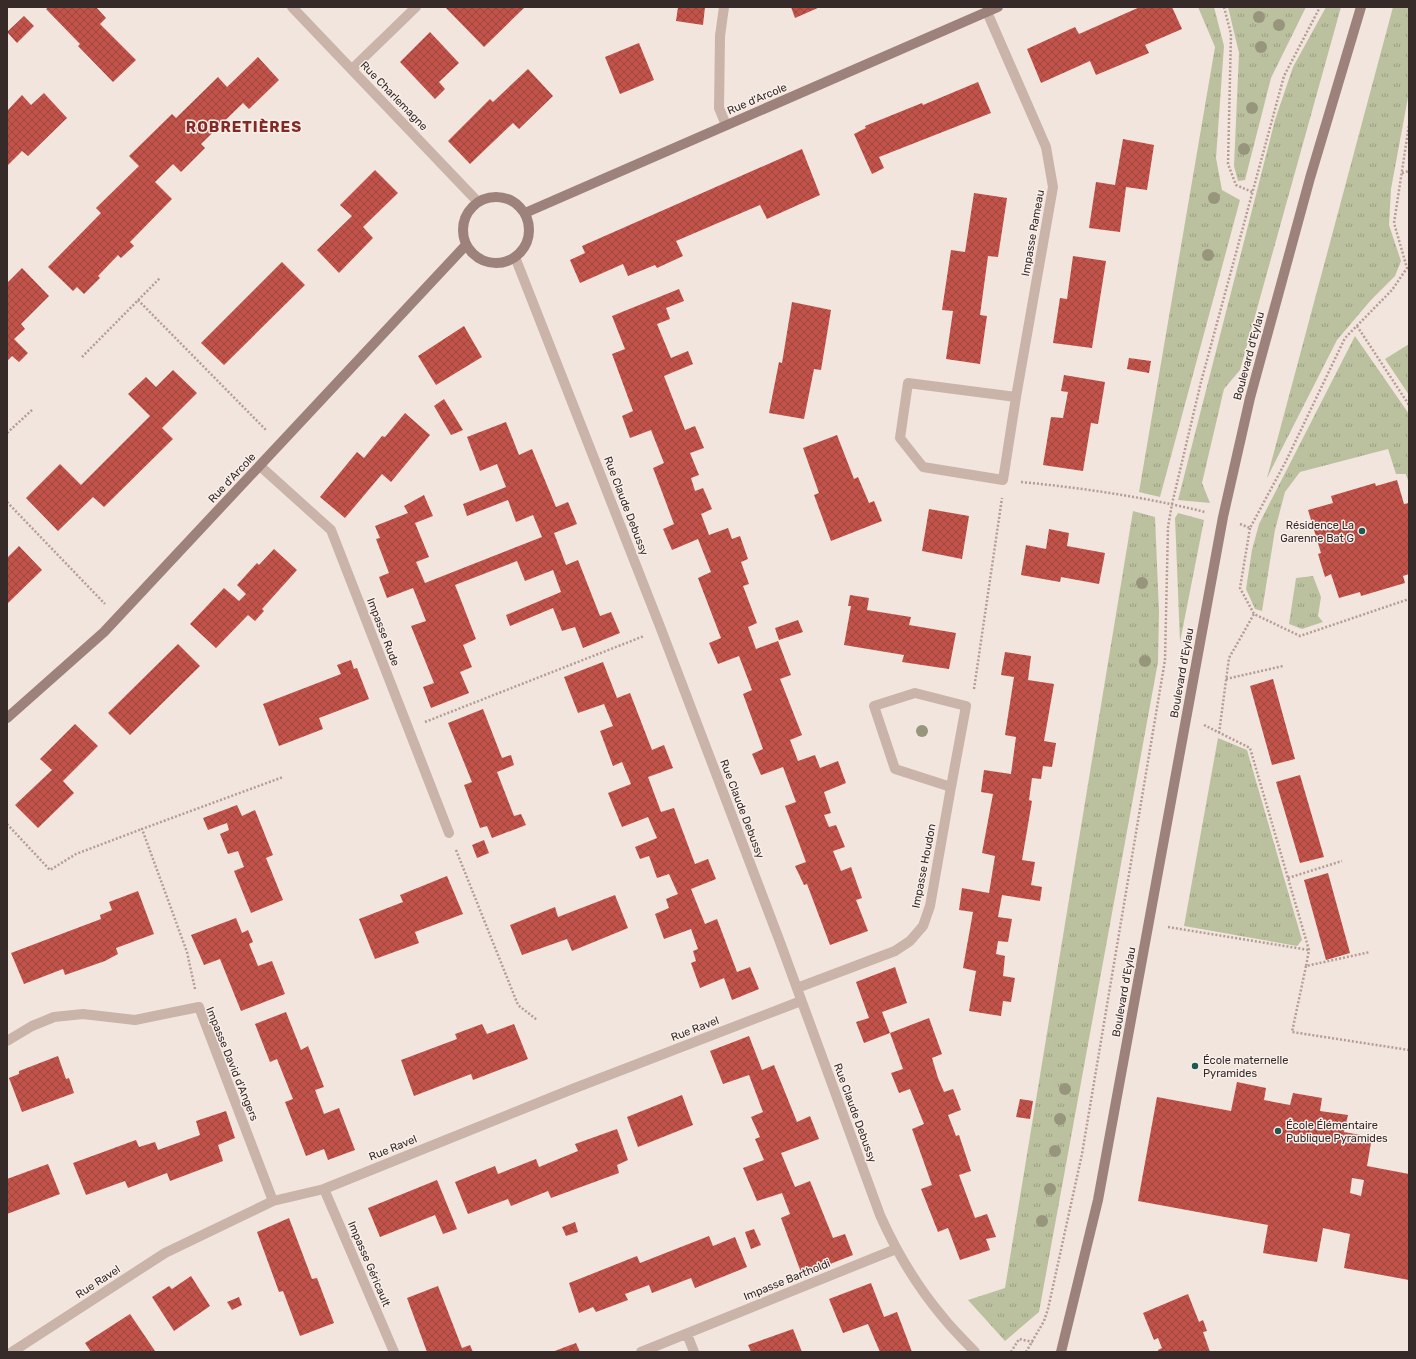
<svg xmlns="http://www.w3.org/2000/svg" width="1416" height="1359" viewBox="0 0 1416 1359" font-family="Rubik,sans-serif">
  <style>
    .grass { fill: url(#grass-tufts) }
    .building { fill: url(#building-cross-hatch); fill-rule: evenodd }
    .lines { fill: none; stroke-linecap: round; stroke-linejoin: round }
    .path { stroke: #b59c94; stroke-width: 2.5; stroke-dasharray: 2 2; stroke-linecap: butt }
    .street { stroke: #cab3a9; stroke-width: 10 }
    .secondary { stroke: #9d817b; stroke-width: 10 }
    .tree { fill: #97967c }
    .poi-dot { fill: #1f5852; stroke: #f9efea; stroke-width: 1.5 }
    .labels { text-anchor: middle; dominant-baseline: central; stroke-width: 3; stroke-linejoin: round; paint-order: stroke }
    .street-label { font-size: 11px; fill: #372b29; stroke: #f9efea }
    .poi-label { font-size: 11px; fill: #372b29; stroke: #f9efea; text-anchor: start }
    .district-label { font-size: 15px; font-weight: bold; letter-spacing: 1px; fill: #842a24; stroke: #f9efea }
  </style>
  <defs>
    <pattern id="grass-tufts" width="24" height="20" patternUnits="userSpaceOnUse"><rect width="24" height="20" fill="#bbc19e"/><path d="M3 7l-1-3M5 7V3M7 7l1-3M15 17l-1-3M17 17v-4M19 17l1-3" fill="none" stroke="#999d81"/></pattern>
    <pattern id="building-cross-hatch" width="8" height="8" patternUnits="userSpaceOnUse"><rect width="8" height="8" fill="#c2534b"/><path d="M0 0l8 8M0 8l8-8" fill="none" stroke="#9e453e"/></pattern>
  </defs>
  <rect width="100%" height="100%" fill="#f2e5dd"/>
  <path class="grass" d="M1198 7H1214L1224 46 1216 158 1222 190 1240 200 1160 497 1139 492 1215 47Z
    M1228 7H1306L1271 78 1245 180 1238 181 1234 166 1239 53Z
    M1326 7H1341L1240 370 1224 389 1202 483 1210 503 1178 500 1275 120 1293 67Z
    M1393 7H1409V92L1391 189 1389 225 1401 261 1395 276 1371 300 1337 340 1267 478Z
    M1355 336 1409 414V484L1406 474H1396L1388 449 1300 472 1285 492 1275 530 1262 611 1255 609 1246 589 1252 550 1259 524Z
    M1409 344V395L1385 359Z
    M1133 511 1155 517 1159 612 1158 662 1039 1312 1005 1341 968 1300 1005 1288Z
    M1178 513 1204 520 1180 642 1175 518Z
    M1313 576 1321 597 1318 616 1323 622 1302 629 1289 624 1296 578Z
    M1218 738 1247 750 1302 940 1297 946 1184 926Z"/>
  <path class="building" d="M49 7H96L106 18 100 24 136 60 113 82 78 46 80 44 46 9Z
    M445 7H525L484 47Z
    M678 7H705L703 25 676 21Z
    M791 7H820L795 18Z
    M1140 7H1172L1182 29 1145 45 1149 53 1096 75 1090 61 1041 83 1027 49 1075 27 1079 34Z
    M24 16 34 26 17 43 7 32Z
    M430 32 459 63 439 82 445 89 435 99 400 62Z
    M639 43 654 80 620 94 605 57Z
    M258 57 279 80 249 109 243 103 201 144 205 148 181 172 173 164 155 182 172 199 130 242 134 246 121 258 118 255 98 276 100 278 84 294 77 287 73 291 48 267 101 213 96 208 139 166 129 156 172 114 176 118 218 77 227 87Z
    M528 69 553 96 519 129 513 123 470 164 448 141 490 99 493 102Z
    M978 82 991 113 879 157 884 168 872 174 854 134 866 128 865 126 922 103 923 105Z
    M44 93 67 118 28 156 22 151 7 166V111L22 95 31 105Z
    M1123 139 1154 145 1147 190 1126 187 1120 232 1089 228 1096 182 1115 185Z
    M802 149 820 195 767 219 760 205 676 241 683 256 657 268 655 265 628 276 623 264 580 283 570 260 585 253 582 246Z
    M375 170 398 193 363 227 373 238 339 273 317 250 352 216 340 205Z
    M974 193 1007 198 998 257 988 256 980 315 987 316 980 364 946 359 953 311 942 310 951 250 965 252Z
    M1073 256 1106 261 1092 348 1053 343 1060 298 1067 299Z
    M282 262 305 285 224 365 201 343Z
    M22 268 49 296 21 324 25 329 14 339 28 353 19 362 12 356 7 361V283Z
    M679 289 684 301 666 308 670 319 657 324 671 358 688 351 693 364 664 376 685 430 695 426 704 448 690 453 699 475 691 478 695 491 703 488 712 509 701 514 709 535 728 528 732 539 740 536 748 559 741 562 749 584 743 586 757 623 748 627 756 649 778 641 791 675 780 679 802 735 790 740 798 761 815 755 820 768 838 761 846 783 824 792 831 813 824 815 829 827 836 825 845 847 833 851 841 871 851 867 862 898 856 900 868 931 830 945 807 884 804 885 795 866 806 862 785 806 796 802 783 767 761 775 752 754 763 749 743 694 752 690 739 656 718 664 709 643 721 638 698 578 711 572 698 539 672 550 663 529 674 524 653 468 664 463 651 430 630 438 622 416 633 411 612 354 625 349 612 316Z
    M792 302 831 310 821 370 814 369 804 419 769 413 779 362 782 363Z
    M464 326 482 357 436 385 418 356Z
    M1129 358 1151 361 1149 373 1127 369Z
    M173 370 197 393 162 428 173 439 104 507 93 497 58 531 26 498 60 464 81 485 150 416 128 394 146 377 156 387Z
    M1064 375 1105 382 1098 424 1091 423 1083 471 1043 465 1051 417 1063 418 1068 392 1061 391Z
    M444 399 463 430 451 435 434 406Z
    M405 413 430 435 391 482 382 474 345 518 320 497 357 452 364 458 382 436 385 437Z
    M506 422 519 455 532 449 556 507 568 502 577 524 554 533 566 565 578 560 600 616 611 612 620 633 583 648 575 627 562 631 553 608 510 626 506 615 561 592 553 570 525 581 517 561 455 585 476 639 463 645 472 667 460 672 469 693 431 708 423 687 434 683 411 626 426 621 413 588 387 598 379 577 389 573 376 539 380 538 375 526 408 513 404 506 424 495 433 516 415 523 429 557 416 562 425 583 542 537 533 515 516 522 508 500 467 516 463 504 506 487 497 464 480 471 467 437Z
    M837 435 854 479 858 477 869 503 874 501 882 521 831 541 814 495 819 493 803 448Z
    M1397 480 1404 504 1409 503V574L1403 576 1405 583 1361 596 1360 592 1339 598 1331 574 1325 577 1318 554 1321 553 1308 510 1333 503 1331 496 1375 483 1376 486Z
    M929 509 969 516 962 559 922 551Z
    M1049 529 1069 533 1067 546 1105 553 1099 584 1061 577 1060 582 1021 575 1026 545 1046 549Z
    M19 546 42 570 7 604V558Z
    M274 549 297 570 262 609 264 611 255 621 248 615 216 648 190 624 224 588 239 601 246 594 237 585 257 563 259 565Z
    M850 595 869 598 867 610 911 617 909 625 956 633 949 669 902 662 904 655 844 645 851 606H848Z
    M798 620 803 632 779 640 775 628Z
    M178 644 200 666 130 735 108 713Z
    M1005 652 1031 656 1028 680 1054 684 1044 741 1056 743 1052 767 1043 766 1041 779 1032 778 1029 800 1032 801 1022 860 1035 862 1031 885 1042 887 1040 901 1002 895 998 917 1012 919 1008 942 998 941 996 954 1005 956 1003 976 1015 978 1011 1002 1003 1001 1001 1016 969 1011 976 971 963 968 973 912 959 910 962 888 989 893 995 856 982 853 993 794 981 792 984 770 1011 774 1016 737 1005 735 1014 677 1001 675Z
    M351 660 354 669 357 668 369 699 319 718 323 729 279 746 263 704 341 674 337 665Z
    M603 662 617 698 630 693 652 750 664 745 673 768 648 777 661 812 674 808 695 864 708 859 716 879 691 889 705 924 717 919 737 972 750 967 759 989 732 1000 724 978 700 988 691 963 696 961 693 951 698 949 691 929 664 939 655 914 669 908 666 899 678 894 669 874 657 878 649 856 640 859 635 847 657 838 648 817 622 827 608 793 631 784 622 762 613 766 600 731 613 726 604 704 578 713 564 677Z
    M1273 679 1295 759 1272 765 1250 686Z
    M483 709 502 758 511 755 514 765 497 772 514 816 521 814 526 825 492 838 487 826 480 828 464 785 472 782 448 723Z
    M75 724 98 746 63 781 74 793 38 828 15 805 52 770 40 759Z
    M1300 775 1324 857 1300 863 1276 782Z
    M237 805 242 816 255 810 273 855 266 858 283 900 251 913 234 871 244 867 238 851 228 854 220 834 229 830 227 823 208 830 203 818Z
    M484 840 489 853 477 858 472 845Z
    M1328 873 1350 953 1326 960 1304 880Z
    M447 876 463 914 415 932 419 943 375 959 359 919 403 902 400 895Z
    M138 891 154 934 116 948 118 954 105 961 65 975 63 969 24 984 11 953 101 919 100 915 112 910 109 902Z
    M615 895 628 928 572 951 567 939 522 955 510 925 555 907 558 917Z
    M236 918 242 933 248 930 253 942 249 944 258 966 272 961 285 994 241 1011 220 959 204 965 191 935Z
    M895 967 907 1003 882 1012 890 1033 929 1018 942 1054 932 1058 938 1078 944 1092 953 1089 961 1110 948 1115 956 1136 959 1135 971 1171 959 1175 975 1218 987 1214 996 1237 986 1239 990 1250 960 1260 948 1228 938 1232 921 1189 932 1185 912 1129 924 1124 910 1089 899 1093 891 1073 903 1069 890 1033 864 1043 856 1022 869 1018 856 982Z
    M286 1012 301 1050 308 1046 324 1087 315 1090 324 1114 339 1108 355 1150 328 1160 324 1149 306 1156 285 1102 293 1099 277 1059 270 1062 255 1024Z
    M482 1024 487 1034 514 1024 528 1059 473 1080 471 1074 414 1096 401 1060 457 1039 455 1034Z
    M749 1036 762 1070 774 1065 797 1122 810 1116 819 1139 781 1153 795 1187 810 1181 833 1238 845 1234 853 1255 802 1275 781 1218 790 1214 782 1193 757 1201 743 1168 764 1160 755 1139 760 1137 751 1117 763 1112 749 1075 723 1084 710 1051Z
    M58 1056 66 1079 69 1078 74 1093 22 1112 9 1078 19 1074V1071Z
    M1237 1082 1266 1088 1264 1100 1290 1105 1293 1093 1322 1098 1320 1111 1348 1115 1344 1132 1372 1137 1367 1166 1409 1174V1280L1344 1268 1350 1234 1323 1228 1317 1262 1263 1253 1268 1225 1138 1201 1157 1097 1231 1111ZM1352 1178 1364 1180 1361 1196 1350 1193Z
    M682 1095 693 1125 638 1147 627 1117Z
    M1020 1099 1033 1101 1030 1119 1016 1117Z
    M226 1111 235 1138 218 1145 223 1161 170 1181 167 1173 128 1188 125 1181 86 1195 73 1163 136 1140 139 1147 155 1142 158 1150 200 1135 196 1121Z
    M617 1129 628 1160 617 1165 619 1173 551 1198 548 1191 511 1206 508 1199 468 1214 455 1182 495 1166 498 1174 536 1159 539 1167 578 1151 575 1144Z
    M48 1164 60 1194 7 1214V1179Z
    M437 1180 457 1229 443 1234 435 1215 380 1237 368 1208Z
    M289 1218 312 1279 317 1278 334 1323 300 1336 283 1291 279 1292 257 1232Z
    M575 1222 578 1232 566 1236 562 1227Z
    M754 1229 761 1245 751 1249 745 1232Z
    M709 1236 713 1246 735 1237 747 1267 695 1288 691 1278 652 1293 649 1285 625 1294 628 1300 596 1312 593 1307 579 1313 569 1283 637 1256 640 1263Z
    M191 1276 210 1306 174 1331 152 1297 169 1286 172 1289Z
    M871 1283 884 1317 897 1312 912 1352H880L868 1324 843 1333 829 1299Z
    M438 1286 462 1348 470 1345 473 1352H427L407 1298Z
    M1188 1294 1199 1322 1203 1320 1207 1331 1203 1332 1210 1352H1159L1158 1350 1162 1348 1158 1338 1154 1340 1143 1313Z
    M239 1297 242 1305 232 1310 227 1302Z
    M130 1314 155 1351 91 1352 85 1343Z
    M793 1329 802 1352H751L748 1345Z
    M576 1343 580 1352H552Z"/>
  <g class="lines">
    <path class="path" d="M1224 7 1231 34 1228 164 1236 185 1252 192
      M1402 173 1409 171
      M138 300 267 431
      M1357 326 1409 405
      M82 357 160 278
      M7 433 32 410
      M1021 482C1083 488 1145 497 1205 512
      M7 502 105 604
      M1240 524 1250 528 1286 461 1345 338 1392 290 1407 268 1394 223 1409 125
      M1250 528 1240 588 1254 614 1300 636 1409 599
      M1226 679 1283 666
      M974 689 1002 498
      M425 722 644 636
      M1204 725 1250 748 1309 950 1306 966 1370 952
      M1219 733 1229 658 1254 614
      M7 824 50 870 76 854 142 829
      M456 850 518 1005 537 1020
      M1288 878 1342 861
      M1168 927 1309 950
      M1306 966 1292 1032 1409 1050
      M195 989 187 952 142 829 283 777
      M1011 1352 1019 1339 1033 1342
      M1026 1352 1044 1321 1048 1309 1082 1154 1165 660 1168 527 1172 504 1201 382 1284 76 1320 7"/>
    <path class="street" d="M292 7 478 202
      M724 7 720 36 719 108 726 125
      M987 12 1046 147 1053 187 1016 397
      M352 69 416 7
      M515 257 661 629 780 942 880 1215C896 1251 916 1285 942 1316 952 1329 964 1340 975 1352
      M908 383 1016 397 1003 480 923 467 900 438Z
      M260 466 331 530 449 833
      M915 693 966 706 951 787 895 769 874 706Z
      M797 988 895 951 910 941 923 926 930 906 951 787
      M7 1041 32 1026 54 1017 83 1014 135 1020 199 1007 273 1201
      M324 1189 394 1352
      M687 1334 694 1352
      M12 1352 165 1253 273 1201 324 1189 575 1088 801 1001
      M641 1352 896 1249"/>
    <path class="secondary" d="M463 230a33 33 0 1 1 66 0a33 33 0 1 1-66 0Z
      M525 213 998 7
      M7 718 104 632 466 245
      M1061 1352 1098 1200 1223 517 1250 398 1310 178 1361 7"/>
  </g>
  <g class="tree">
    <circle cx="1259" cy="17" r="6"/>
    <circle cx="1279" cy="25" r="6"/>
    <circle cx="1261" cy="47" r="6"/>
    <circle cx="1252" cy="108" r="6"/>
    <circle cx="1244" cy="149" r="6"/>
    <circle cx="1214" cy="198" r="6"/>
    <circle cx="1208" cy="255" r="6"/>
    <circle cx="1142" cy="583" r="6"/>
    <circle cx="1145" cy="661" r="6"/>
    <circle cx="922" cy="731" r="6"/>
    <circle cx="1065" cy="1089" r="6"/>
    <circle cx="1060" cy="1119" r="6"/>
    <circle cx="1055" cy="1151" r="6"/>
    <circle cx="1050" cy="1189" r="6"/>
    <circle cx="1042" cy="1221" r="6"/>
  </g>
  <g class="poi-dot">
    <circle cx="1362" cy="531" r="4"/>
    <circle cx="1195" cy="1066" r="4"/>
    <circle cx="1278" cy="1131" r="4"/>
  </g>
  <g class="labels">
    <g class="street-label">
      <text transform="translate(394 96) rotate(46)">Rue Charlemagne</text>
      <text transform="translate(757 99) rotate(-23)">Rue d'Arcole</text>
      <text transform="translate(1033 233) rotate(-80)">Impasse Rameau</text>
      <text transform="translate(1249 356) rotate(-75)">Boulevard d'Eylau</text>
      <text transform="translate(232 478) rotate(-47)">Rue d'Arcole</text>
      <text transform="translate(626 506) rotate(69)">Rue Claude Debussy</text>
      <text transform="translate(383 632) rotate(69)">Impasse Rude</text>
      <text transform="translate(1182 673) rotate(-80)">Boulevard d'Eylau</text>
      <text transform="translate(742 809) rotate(69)">Rue Claude Debussy</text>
      <text transform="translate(924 866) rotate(-79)">Impasse Houdon</text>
      <text transform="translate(1124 992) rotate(-80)">Boulevard d'Eylau</text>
      <text transform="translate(695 1029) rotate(-21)">Rue Ravel</text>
      <text transform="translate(232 1064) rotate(68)">Impasse David d'Angers</text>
      <text transform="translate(855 1113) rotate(70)">Rue Claude Debussy</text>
      <text transform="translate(393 1148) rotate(-22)">Rue Ravel</text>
      <text transform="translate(369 1264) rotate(67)">Impasse Géricault</text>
      <text transform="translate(787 1280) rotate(-22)">Impasse Bartholdi</text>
      <text transform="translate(98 1282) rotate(-33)">Rue Ravel</text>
    </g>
    <g class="poi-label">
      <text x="1354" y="525" text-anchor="end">Résidence La<tspan x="1354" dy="13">Garenne Bat G</tspan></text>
      <text x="1203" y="1060">École maternelle<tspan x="1203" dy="13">Pyramides</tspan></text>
      <text x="1286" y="1125">École Élémentaire<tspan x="1286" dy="13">Publique Pyramides</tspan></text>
    </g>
    <g class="district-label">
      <text x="244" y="127">ROBRETIÈRES</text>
    </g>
  </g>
  <rect width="1416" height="1359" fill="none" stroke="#372b29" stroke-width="16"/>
</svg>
